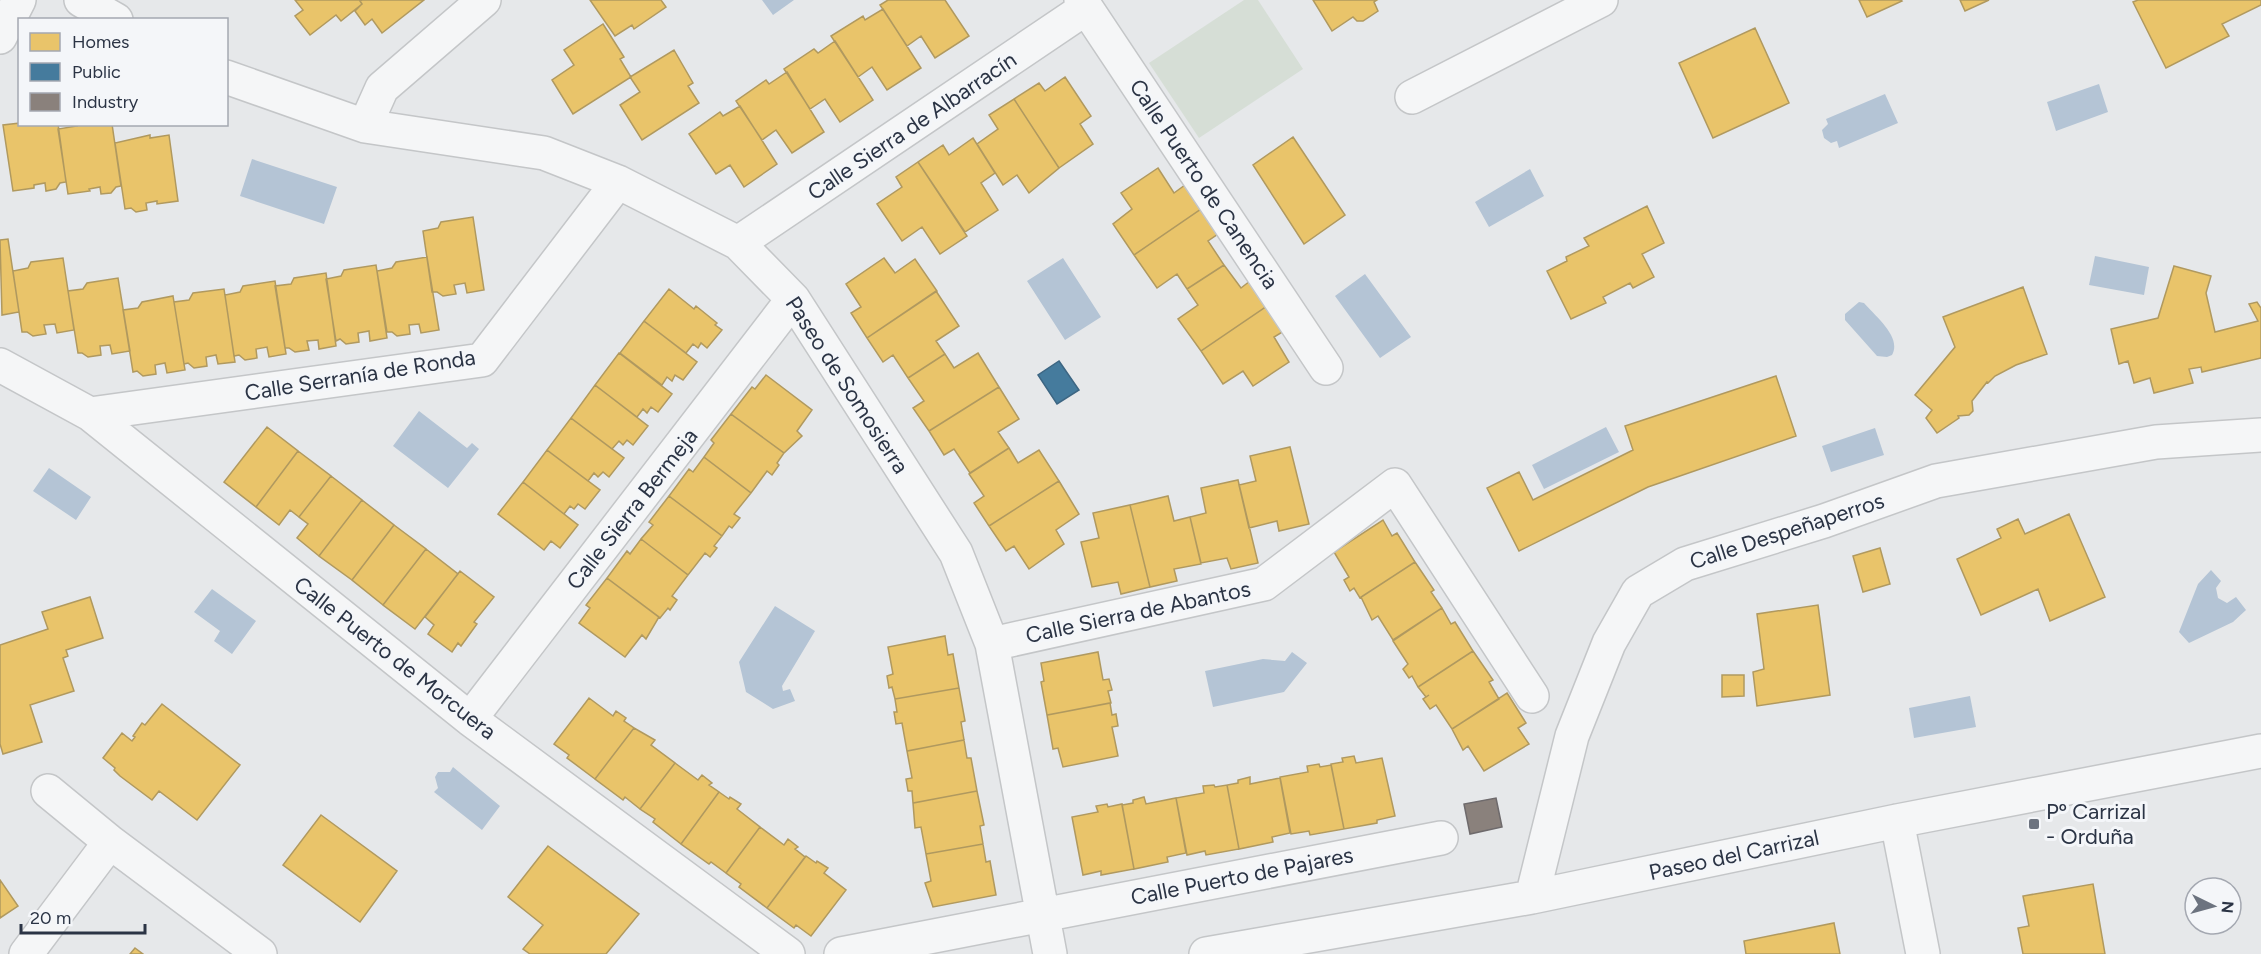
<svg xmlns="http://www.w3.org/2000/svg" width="2261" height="954" viewBox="0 0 2261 954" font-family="Figtree,sans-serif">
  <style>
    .green { fill: #d6ded6 }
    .water { fill: #b4c4d5 }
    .homes { fill: #e9c46a; stroke: #b0995f; stroke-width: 1.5 }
    .public { fill: #457b9d; stroke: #3d6683; stroke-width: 1.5 }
    .industry { fill: #8a817c; stroke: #6e6a6c; stroke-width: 1.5 }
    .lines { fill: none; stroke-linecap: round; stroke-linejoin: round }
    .street-casing { stroke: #c4c6c8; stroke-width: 36 }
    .street { stroke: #f5f6f7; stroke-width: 33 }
    .poi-dot { fill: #6c737f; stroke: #f4f6f9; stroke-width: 2 }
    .labels { text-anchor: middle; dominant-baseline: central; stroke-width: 6; stroke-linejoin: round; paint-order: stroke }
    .street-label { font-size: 22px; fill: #2b3445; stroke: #f4f6f9 }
    .poi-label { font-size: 22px; fill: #2b3445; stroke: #f4f6f9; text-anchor: start }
  </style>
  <rect width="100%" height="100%" fill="#e6e8ea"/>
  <path class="green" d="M1244 0H1258L1303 69 1199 138 1149 63Z"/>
  <path class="water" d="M762 0H794L773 15Z
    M2099 84 2108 112 2056 131 2047 102Z
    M1885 94 1898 123 1839 148 1837 141 1831 143 1824 138 1822 130 1828 124 1826 119Z
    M252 159 337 187 324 224 240 196Z
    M1530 169 1544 196 1489 227 1475 202Z
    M2095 256 2149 267 2144 295 2089 285Z
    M1063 258 1101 317 1065 340 1027 281Z
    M1365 274 1411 337 1380 358 1335 296Z
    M1859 302 1864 303C1876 317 1902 337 1892 355L1887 357 1877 356 1845 320V314Z
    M419 411 467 448 472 443 479 449 448 488 393 446Z
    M1606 427 1619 452 1544 489 1532 465Z
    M1875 428 1884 455 1831 472 1822 446Z
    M49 468 91 497 76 520 33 491Z
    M2211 570 2221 581 2216 588 2218 598 2227 603 2236 597 2246 610 2233 622 2189 643 2179 632 2198 584Z
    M212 589 256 621 232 654 214 641 220 631 194 612Z
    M775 606 815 631 782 686 783 691 790 689 795 701 773 709 746 692 739 662Z
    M1292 652 1307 663 1284 692 1213 707 1205 671 1263 659 1285 661Z
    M1970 696 1976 727 1914 738 1909 708Z
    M453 767 500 806 482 830 434 792 438 788 435 777 438 772H450Z"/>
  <path class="homes" d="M295 0H362L360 1 362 4 341 21 336 15 310 35 295 16 303 10Z
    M362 0H424L382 33 372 19 365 25 355 11 362 4 360 1Z
    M590 0H661L666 7 634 29 632 25 615 36Z
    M888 0H945L969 36 935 58 921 36 907 46 880 5Z
    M1313 0H1377L1374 2 1378 11 1363 21H1357L1353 17 1332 31Z
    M1859 0H1901L1902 1 1867 17Z
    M1960 0H1989L1965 11Z
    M2138 0H2261V5L2222 24 2229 36 2166 68 2133 2Z
    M883 9 921 68 887 90 872 67 858 77 831 36 863 16 865 20Z
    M603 24 624 57 620 59 631 77 573 114 552 80 574 65 564 50Z
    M1755 28 1789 103 1713 138 1679 63Z
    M835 41 873 100 840 122 825 99 810 109 784 69 814 49 818 53Z
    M674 50 693 83 688 86 699 103 642 140 620 105 640 92 630 77Z
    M787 72 824 132 792 153 776 130 762 140 736 101 766 80 769 84Z
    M1065 77 1091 116 1080 124 1093 144 1059 168 1014 99 1039 83 1045 91Z
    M1014 99 1059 168 1029 193 1017 175 1003 185 977 144 998 129 989 115Z
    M740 106 777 164 744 187 730 165 716 174 689 134 720 112 723 116Z
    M20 123 58 124 66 182 60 183 56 189 46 191 45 183 34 185V188L13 191 3 125Z
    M76 124H112L121 186 116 187 111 193 101 194 100 187 89 189 90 191 68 194 58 129 77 126Z
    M150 135V138L169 135 178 201 157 204V201L146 203 147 210 136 212 131 208 125 209 115 143Z
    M1293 137 1345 215 1304 244 1253 165Z
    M973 138 995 173 981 183 998 210 965 232 918 162 943 145 949 155Z
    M918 162 967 236 940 254 922 227 902 241 877 204 902 187 896 177Z
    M1158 168 1174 193 1185 185 1201 209 1134 255 1113 224 1132 209 1121 193Z
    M1647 206 1664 243 1642 254 1654 277 1633 288 1630 283 1603 297 1606 303 1571 319 1547 271 1567 261 1566 257 1589 246 1584 238Z
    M1201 209 1218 234 1208 241 1224 265 1187 289 1177 274 1157 288 1134 255Z
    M473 217 484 290 467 293 465 283 454 285 456 294 443 296 437 292H432L423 231 438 228 441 222Z
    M8 239 19 312 2 315 0 240Z
    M427 257 439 330 421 333 419 324 409 325 410 334 397 336 392 332H387L377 271 392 268 396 262Z
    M63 258 74 330 57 333 55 324 44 325 46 334 33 336 27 332H22L13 271 28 268 31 262Z
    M884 258 895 273 915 259 937 291 867 338 851 313 861 307 846 284Z
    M376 265 387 338 370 341 369 331 358 333 359 342 346 344 340 339 336 341 326 279 341 276 344 270Z
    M1224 265 1241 288 1250 281 1267 306 1201 351 1178 319 1198 305 1187 289Z
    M2174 266 2211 276 2206 293 2215 332 2258 321 2249 304 2257 302 2261 308V358L2202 372 2201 367 2189 369 2193 383 2154 393 2150 378 2134 383 2128 361 2119 364 2111 329 2158 318Z
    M326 273 336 346 319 349 318 340 307 341 309 350 295 352 289 348H285L275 286 291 284 294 278Z
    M118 278 130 351 112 354 110 345 100 346 101 355 88 357 82 353H78L68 291 83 289 87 283Z
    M275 281 286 354 269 357 267 347 256 349 257 358 245 360 239 355 234 356 225 295 240 292 243 286Z
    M2023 287 2047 354 2016 365 1995 376 1988 383 1987 382 1972 401 1973 411 1969 415 1958 416 1959 418 1937 433 1926 418 1932 410 1915 395 1955 347 1943 317Z
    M224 289 235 362 218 364 216 355 206 357 207 366 194 368 188 363 184 364 174 302 189 300 193 293Z
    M669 289 694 309 696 306 717 323 715 325 722 330 707 348 701 343 698 348 693 344 686 353 644 321Z
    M936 291 959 326 936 341 945 354 908 378 893 355 883 362 867 338Z
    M173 296 185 370 167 373 165 363 155 365 156 374 143 376 137 371 133 372 123 310 138 308 142 302Z
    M1267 306 1284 331 1274 337 1289 362 1253 386 1243 371 1223 384 1201 351Z
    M644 321 697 362 683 380 675 375 672 381 667 377 662 385 620 353Z
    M619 353 672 394 658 412 651 407 647 413 643 409 637 417 595 385Z
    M978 353 999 387 929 431 913 408 924 401 908 378 945 354 954 368Z
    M766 375 812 410 797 431 802 436 784 453 731 414 752 387 755 389Z
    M1776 376 1796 436 1648 487 1519 551 1487 488 1519 472 1533 500 1633 450 1625 426Z
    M595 385 648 426 633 445 627 440 623 445 619 441 612 449 571 418Z
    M999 387 1019 419 998 432 1009 448 970 473 954 449 944 455 929 431Z
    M731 414 784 453 777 463 779 465 772 475 767 471 751 493 704 457 714 443 711 440Z
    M571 418 624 458 609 477 603 472 598 477 594 473 588 481 547 450Z
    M267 427 298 451 256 507 224 482Z
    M1290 447 1309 524 1279 531 1277 521 1249 528 1239 485 1256 481 1250 456Z
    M1009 448 1018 463 1039 450 1059 481 989 526 974 503 984 496 969 474Z
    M547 450 600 490 585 509 578 504 574 509 570 506 564 514 523 482Z
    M298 451 331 476 299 517 290 510 279 525 256 507Z
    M704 457 751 493 734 514 740 518 732 528 729 526 722 536 669 496 689 469 693 472Z
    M331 476 362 500 319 556 297 538 308 524 299 517Z
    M1238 480 1258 563 1231 569 1227 558 1201 563 1190 517 1206 513 1201 488Z
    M1059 481 1079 514 1056 530 1064 544 1029 569 1014 546 1006 551 989 526Z
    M523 482 578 525 560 548 551 541 544 550 498 514Z
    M669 496 722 536 714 546 717 548 710 557 705 553 688 575 641 539 653 525 649 522Z
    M1168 496 1174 521 1190 517 1201 564 1174 569 1177 581 1150 587 1130 505Z
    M362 500 394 525 352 580 319 556Z
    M1130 505 1150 587 1121 594 1118 582 1092 587 1081 542 1099 538 1093 513Z
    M2069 514 2105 597 2050 621 2038 589 1981 615 1957 559 2001 538 1997 529 2018 519 2025 534Z
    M1383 520 1392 536 1397 533 1415 562 1360 598 1354 588 1350 591 1344 580 1349 577 1334 552Z
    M394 525 426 549 383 605 352 580Z
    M641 539 688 575 672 596 677 600 670 610 668 608 660 618 607 578 627 551 630 554Z
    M1880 548 1890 584 1863 592 1853 556Z
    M426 549 458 574 415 629 383 605Z
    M1415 562 1434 590 1431 592 1442 608 1393 640 1378 616 1372 620 1361 597Z
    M460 571 494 597 474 622 477 624 461 646 458 643 452 652 428 634 434 625 425 617Z
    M607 578 659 617 646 639 642 635 625 657 579 623 590 608 586 605Z
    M90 597 103 638 66 650 68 656 63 658 74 691 30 705 42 742 3 754 0 744V645L48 629 42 612Z
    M1818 605 1830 695 1757 706 1753 672 1764 669 1757 614Z
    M1442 608 1451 624 1455 622 1473 651 1418 687 1412 676 1409 678 1403 669 1408 664 1393 641Z
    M945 636 948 655 953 654 959 688 895 699 892 687 889 688 887 676 893 674 888 647Z
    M1473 651 1493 680 1489 682 1499 699 1452 729 1436 705 1430 709 1423 699 1429 695 1426 697 1418 687Z
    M1098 652 1103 680 1109 679 1112 690 1108 691 1111 703 1047 715 1041 682 1044 681 1041 663Z
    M1722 675H1744V696L1722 697Z
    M959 688 965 721 961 722 964 740 907 751 902 723 896 724 894 712H897L895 699Z
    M1507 693 1526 723 1518 728 1529 744 1484 771 1468 746 1463 750 1452 729Z
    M589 698 613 716 616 711 626 718 624 721 634 728 595 779 567 758 569 755 554 744Z
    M1110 703 1112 715 1116 714 1118 726 1112 727 1118 756 1063 767 1058 748 1053 749 1047 715Z
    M162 704 240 765 197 820 159 791 152 800 120 776 114 770 115 768 103 758 122 733 132 741 135 737 133 736 142 723 145 725Z
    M634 728 655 740 651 745 675 763 640 809 625 797 623 800 595 779Z
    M964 740 967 758H971L977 791 913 803 912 791H908L906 779 912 778 907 751Z
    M1354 756 1356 763 1382 758 1395 816 1377 820V823L1344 829 1331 764 1343 762 1342 758Z
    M675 763 698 780 702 775 712 783 709 785 719 792 681 844 653 822 655 819 640 809Z
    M1319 764 1320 767 1331 765 1344 829 1310 835 1309 831 1291 834 1280 777 1308 772 1307 766Z
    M1250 777V784L1280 778 1290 833 1272 837 1273 842 1239 849 1227 785 1238 783V780Z
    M1214 785 1215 787 1227 785 1239 849 1206 855 1205 851 1187 855 1176 798 1204 793 1203 786Z
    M977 791 984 825 980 826 983 844 926 854 921 827 915 828 913 803Z
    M719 792 729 799 730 797 741 804 737 809 760 827 726 873 711 862 709 864 681 844Z
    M1144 797 1146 804 1176 798 1186 853 1167 857 1168 862 1134 869 1122 805 1133 803V800Z
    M1107 804 1108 807 1122 804 1134 869 1101 875V871L1083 875 1072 817 1098 812 1096 806Z
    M321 815 397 871 360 922 283 865Z
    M760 827 784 845 788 839 798 847 795 849 805 857 767 908 739 887 741 884 726 873Z
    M983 844 986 862 990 861 996 895 933 907 925 883 931 881 926 854Z
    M548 846 639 914 606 954H530L523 949 543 925 508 897Z
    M806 856 816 863 817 861 828 868 824 873 846 890 811 936 796 925 794 928 767 908Z
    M0 880 18 906 0 918Z
    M2093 884 2105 954H2023L2018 928 2029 926 2023 896Z
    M1834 923 1840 954H1746L1744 941Z
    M135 948 143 954H130Z"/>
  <path class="public" d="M1059 361 1079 390 1057 404 1038 375Z"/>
  <path class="industry" d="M1496 798 1502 827 1470 834 1464 804Z"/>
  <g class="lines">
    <defs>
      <path id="street" d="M81 0 116 20
        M1081 0 1326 368
        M0 37 19 0
        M226 77 365 126 544 153 618 182 738 243 793 299 956 553 992 644 1050 954
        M1412 97 1601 0
        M365 126 382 88 484 0
        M738 243 1086 8
        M0 365 90 414 470 719 788 954
        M90 414 482 360 618 182
        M992 644 1264 584 1395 485 1532 696
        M470 719 793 299
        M48 791 110 842 260 954
        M1897 821 1923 954
        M1532 897 1572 736 1609 643 1638 592 1685 564 1824 521 1936 481 2156 442 2261 435
        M26 954 110 842
        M841 954 1441 838
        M1206 954 1532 897 1897 821 2261 751"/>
    </defs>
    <use href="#street" class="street-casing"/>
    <use href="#street" class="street"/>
  </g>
  <rect class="poi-dot" x="2028" y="818" width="12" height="12" rx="3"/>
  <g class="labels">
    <g class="street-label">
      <text transform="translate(912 126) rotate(-34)">Calle Sierra de Albarracín</text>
      <text transform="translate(1204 184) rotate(56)">Calle Puerto de Canencia</text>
      <text transform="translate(360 375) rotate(-9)">Calle Serranía de Ronda</text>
      <text transform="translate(847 385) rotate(57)">Paseo de Somosierra</text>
      <text transform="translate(632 509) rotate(-52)">Calle Sierra Bermeja</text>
      <text transform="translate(1787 531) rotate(-18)">Calle Despeñaperros</text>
      <text transform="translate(1138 612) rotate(-12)">Calle Sierra de Abantos</text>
      <text transform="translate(395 658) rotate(38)">Calle Puerto de Morcuera</text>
      <text transform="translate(1734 855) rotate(-12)">Paseo del Carrizal</text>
      <text transform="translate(1242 876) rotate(-11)">Calle Puerto de Pajares</text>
    </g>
    <g class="poi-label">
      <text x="2046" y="811">Pº Carrizal<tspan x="2046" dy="25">- Orduña</tspan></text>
    </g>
  </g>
  <rect x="18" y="18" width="210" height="108" fill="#f4f6f9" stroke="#a4a8b1" stroke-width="1.5"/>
  <rect x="30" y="33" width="30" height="18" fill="#e9c46a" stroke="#a4a8b1" stroke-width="1.5"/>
  <text x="72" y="48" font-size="18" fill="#2b3445">Homes</text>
  <rect x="30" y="63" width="30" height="18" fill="#457b9d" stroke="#a4a8b1" stroke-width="1.5"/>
  <text x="72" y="78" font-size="18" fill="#2b3445">Public</text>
  <rect x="30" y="93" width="30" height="18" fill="#8a817c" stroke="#a4a8b1" stroke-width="1.5"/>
  <text x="72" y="108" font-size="18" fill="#2b3445">Industry</text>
  <g transform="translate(2213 906) rotate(95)"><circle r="28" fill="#f4f6f9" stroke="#a4a8b1" stroke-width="1.5"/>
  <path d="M0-4.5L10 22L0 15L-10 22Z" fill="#6c737f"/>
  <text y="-9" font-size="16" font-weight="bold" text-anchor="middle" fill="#2b3445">N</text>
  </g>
  <path d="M21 924v9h124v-9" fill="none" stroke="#2b3445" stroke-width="3"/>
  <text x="30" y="924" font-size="18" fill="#2b3445" stroke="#f4f6f9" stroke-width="4.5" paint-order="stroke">20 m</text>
</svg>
